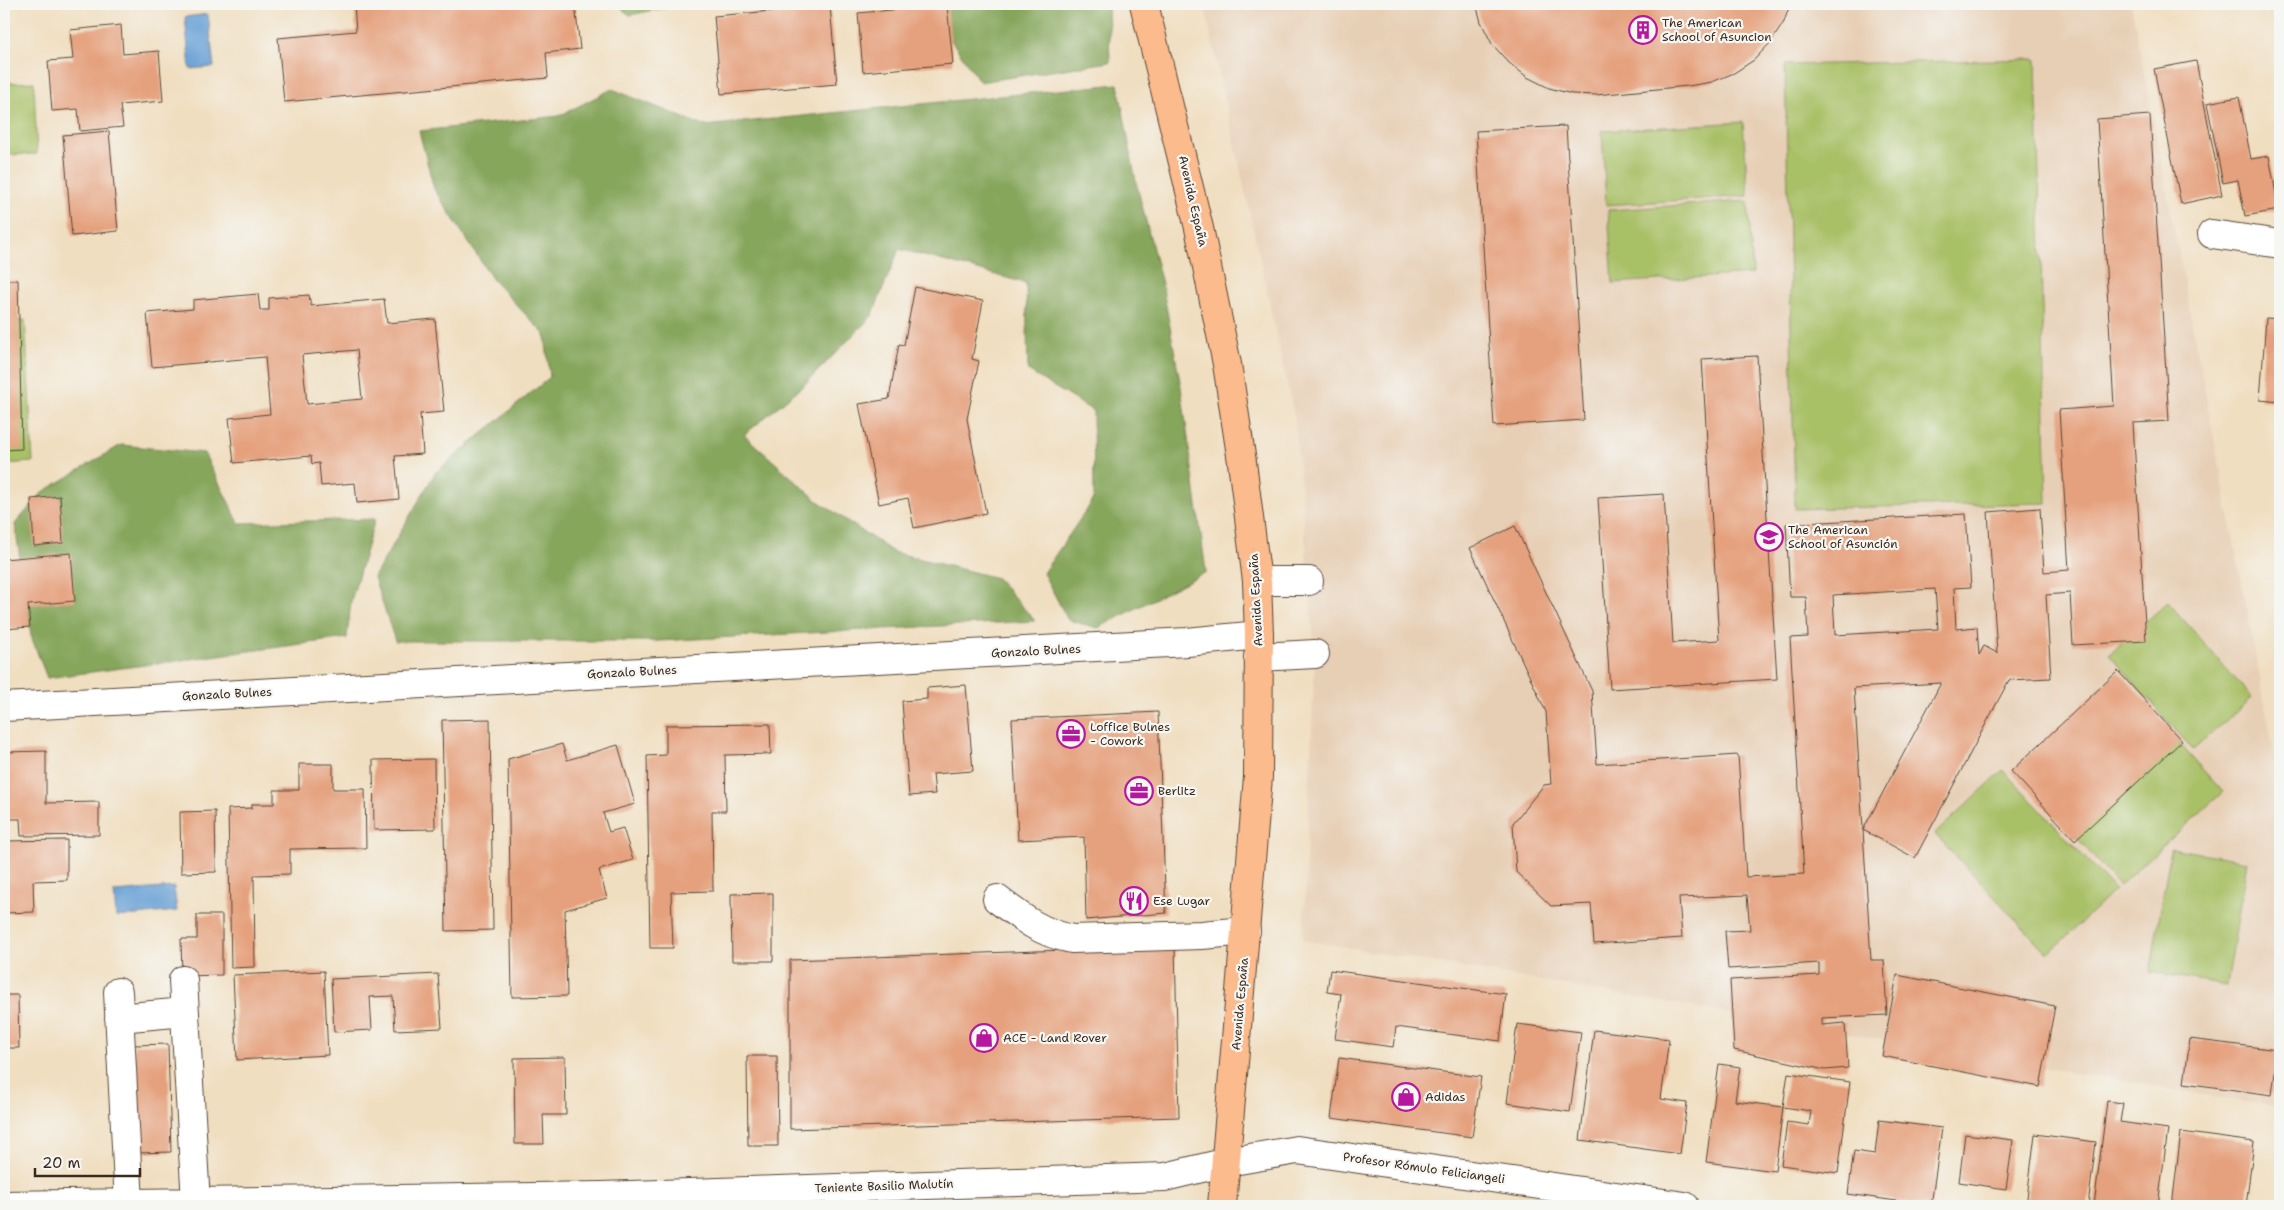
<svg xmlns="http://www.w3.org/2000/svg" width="2284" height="1210" viewBox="0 0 2284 1210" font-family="'Shantell Sans',sans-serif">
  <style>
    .built { fill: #e7cfb5 }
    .green { fill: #a8c066; stroke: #727542 }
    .forest { fill: #86a65b; stroke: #60683c }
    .water { fill: #659ed4; stroke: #506479 }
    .building { fill: #e5a17e; fill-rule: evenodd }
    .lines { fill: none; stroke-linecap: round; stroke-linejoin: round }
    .minor-casing { stroke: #564536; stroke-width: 30 }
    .major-casing { stroke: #564536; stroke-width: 30 }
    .minor { stroke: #fff; stroke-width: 28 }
    .major { stroke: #fbbb8d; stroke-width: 28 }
    .labels { text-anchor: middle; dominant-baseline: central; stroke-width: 4.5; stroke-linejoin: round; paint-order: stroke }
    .poi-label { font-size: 12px; fill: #3b2a1e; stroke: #f6f6f2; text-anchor: start }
    .street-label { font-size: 12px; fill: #3b2a1e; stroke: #f6f6f2 }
  </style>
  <rect width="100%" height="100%" fill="#f6f6f2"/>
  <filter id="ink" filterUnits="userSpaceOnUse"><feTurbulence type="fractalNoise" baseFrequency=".02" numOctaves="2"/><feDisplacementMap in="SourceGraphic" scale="10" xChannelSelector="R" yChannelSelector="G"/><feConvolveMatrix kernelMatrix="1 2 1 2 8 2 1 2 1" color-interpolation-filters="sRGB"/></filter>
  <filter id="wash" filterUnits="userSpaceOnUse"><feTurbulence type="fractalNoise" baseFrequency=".0096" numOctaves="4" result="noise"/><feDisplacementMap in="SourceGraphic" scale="20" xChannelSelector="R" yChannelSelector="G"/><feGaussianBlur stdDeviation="1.12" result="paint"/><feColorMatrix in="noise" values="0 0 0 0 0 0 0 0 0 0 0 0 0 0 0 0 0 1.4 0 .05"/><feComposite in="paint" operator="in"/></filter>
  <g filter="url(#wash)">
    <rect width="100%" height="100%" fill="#f0dec0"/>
    <path class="built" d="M1204 4H2131L2280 783V1108L1303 940 1315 654 1295 420Z"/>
    <path class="green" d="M2036 59 2047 503 1795 509 1785 65Z
      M34 82 37 154 4 155V83Z
      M1743 122 1748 196 1606 205 1602 131Z
      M1748 201 1753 274 1613 283 1608 210Z
      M25 320 33 462 4 464V322Z
      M2168 602 2252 698 2193 750 2109 654Z
      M2168 731 2223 792 2119 886 2065 824Z
      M2003 770 2115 890 2048 954 1935 834Z
      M2171 848 2247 861 2227 985 2150 972Z"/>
    <path class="forest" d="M615 4H685L630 15Z
      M926 4H1108L1110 62 980 82Z
      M1118 84 1136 182 1162 284 1181 387 1206 572 1098 628 1068 620 1043 573 1094 499 1093 411 1028 371 1026 283 899 249 872 316 805 384 744 435 818 501 893 552 997 578 1035 621 658 641H395L374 577 435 473 550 377 545 335 493 280 434 189 419 131 559 116 612 89 704 126Z
      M121 445 204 453 239 523 375 519 351 601 347 638 47 678 31 636 15 524 43 492Z"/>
    <path class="water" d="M208 14 214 67 190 69 185 17Z
      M174 887 177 911 116 917 114 892Z"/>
    <g id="blocks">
      <path class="building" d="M354 4H575L580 49 546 53 548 78 284 102 278 38 356 31Z
        M1476 4H1790L1784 22 1771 42 1754 60 1734 73 1712 82 1688 86 1596 95 1572 94 1549 88 1527 77 1508 62 1492 44 1481 22Z
        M947 5 953 64 863 72 858 13Z
        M830 6 837 84 721 94 714 16Z
        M121 25 123 54 159 51 163 101 120 105 123 127 80 131 78 109 52 111 48 61 73 59 70 30Z
        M2196 61 2222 195 2181 204 2154 69Z
        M2239 97 2251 159 2269 156 2279 210 2245 216 2238 180 2223 183 2207 103Z
        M2150 115 2169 421 2133 423 2146 641 2073 645 2070 593 2046 595 2051 678 2009 680 1915 858 1863 830 1941 683 1854 688 1863 830 1871 960H1884L1887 1015 1822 1018V1025L1845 1023 1848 1068 1825 1070 1734 1050 1730 980 1819 975V963L1728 969 1725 931 1750 930 1747 895 1679 898 1682 938 1594 944 1591 904 1551 906 1516 872 1513 823 1544 785 1551 784 1546 712 1470 548 1515 526 1592 691 1597 764 1738 755 1746 877 1804 874 1790 638 1808 637 1806 597H1790L1786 524 1966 514 1971 587 1954 588 1956 629 1977 627 1979 655 1984 646 1997 653 1988 512 2040 508 2044 572 2069 570 2059 410 2114 406 2097 119ZM1935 589 1938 629 1835 635 1833 595Z
        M1566 126 1584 420 1494 426 1476 131Z
        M109 131 118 231 72 236 63 135Z
        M4 280H18L22 449 4 450Z
        M915 287 983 301 972 359 979 361 967 419 986 513 914 528 908 498 879 504 859 404 889 399 899 344 904 345Z
        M258 294 260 310H269V298L309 295 311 306 384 299 387 323 435 319 444 412 420 414 423 454 395 456 399 499 357 503 355 483 321 486 319 463 312 464 311 456 234 463 229 418 270 414 265 357 152 367 147 313 193 309V300ZM357 350 362 399 307 404 302 355Z
        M2266 318 2280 319V402L2260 400Z
        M1757 356 1777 679 1610 689 1598 498 1664 494 1673 643 1719 640 1702 359Z
        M60 496 63 543 34 546 31 499Z
        M71 553 75 601 28 605 30 627 4 629V559Z
        M2118 671 2182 741 2075 840 2011 771Z
        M966 685 973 771 933 774 935 794 909 796 902 701 927 699V688Z
        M1158 712 1166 913 1086 920 1084 837 1018 840 1012 719Z
        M490 719 493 930 446 931 442 720Z
        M770 724 771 754 725 755 726 811H712L713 891 671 892 673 948H650L647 756 666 755V725Z
        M562 744 567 760 618 745 635 804 603 813 609 832 623 828 633 860 599 870 607 898 565 910 567 996 512 997 508 759Z
        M46 751V803L99 802V835L21 836 20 819H4V752Z
        M434 759 435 829 374 830 373 760Z
        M299 764H333V789H365L366 848 290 849V874L254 875 255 967 231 968 228 809 252 808V804H274V790H299Z
        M215 811 216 872 181 873 180 812Z
        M67 840V880L33 881 34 912 4 913V841Z
        M773 893V961H732L731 894Z
        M197 915H222V975L182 976 181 939H197Z
        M1175 946 1179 1117 790 1129V960Z
        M1330 970 1506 994 1500 1041 1396 1027 1393 1047 1335 1039 1341 994 1327 992Z
        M324 971 328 1055 237 1060 233 975Z
        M438 974 442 1028 395 1030 393 996 370 997 372 1030 334 1032 331 979Z
        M1897 975 2055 1006 2040 1087 1882 1056Z
        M4 995H18L19 1048H4Z
        M1517 1024 1581 1032 1570 1112 1507 1103Z
        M1594 1030 1669 1039 1661 1099 1687 1103 1680 1154 1580 1140Z
        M2190 1039 2278 1050 2272 1095 2184 1083Z
        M168 1044 171 1152 138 1153 134 1045Z
        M747 1056H777L778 1146H748Z
        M565 1057 566 1115H543L544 1144H515L514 1058Z
        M1339 1058 1481 1077 1472 1137 1331 1118Z
        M1719 1064 1740 1067 1735 1101 1783 1107 1788 1073 1850 1082 1838 1173 1781 1165 1787 1122 1809 1125 1811 1111 1783 1107 1775 1171 1706 1162Z
        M2107 1101 2123 1103 2120 1122 2168 1129 2158 1206H2094Z
        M1879 1120 1942 1128 1931 1206 1848 1194 1854 1151 1875 1154Z
        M2181 1132 2254 1142 2246 1206H2172Z
        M1965 1134 2013 1140 2006 1189 1959 1182Z
        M2035 1134 2096 1142 2088 1206H2026Z"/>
    </g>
  </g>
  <g filter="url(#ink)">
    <use href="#blocks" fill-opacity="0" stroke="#564536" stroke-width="1"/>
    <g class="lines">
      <defs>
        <path id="minor" d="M2212 234 2280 244
          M1257 581H1309
          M1258 657 1315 654
          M4 707 1187 642 1259 635
          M997 899C1022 918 1041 933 1072 939L1202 935 1246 931
          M183 980 196 1202
          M118 992 129 1204
          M119 1018 185 1012
          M4 1205 601 1196 1165 1177 1227 1162 1297 1150 1685 1206"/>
        <path id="major" d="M1144 4 1199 228 1227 364 1242 462 1257 581 1259 635 1258 777 1222 1206"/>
      </defs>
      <use href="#minor" class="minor-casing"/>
      <use href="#major" class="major-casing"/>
      <use href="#minor" class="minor"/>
      <use href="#major" class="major"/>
    </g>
  </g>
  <defs>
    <symbol id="building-ring" viewBox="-11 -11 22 22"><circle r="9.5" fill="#f6f6f2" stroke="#b5179e" stroke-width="1.5"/><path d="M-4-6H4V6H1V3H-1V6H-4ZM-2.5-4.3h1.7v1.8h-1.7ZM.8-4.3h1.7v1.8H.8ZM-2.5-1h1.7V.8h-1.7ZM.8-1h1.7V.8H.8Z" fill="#b5179e"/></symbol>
    <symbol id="school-ring" viewBox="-11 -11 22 22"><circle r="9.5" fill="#f6f6f2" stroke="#b5179e" stroke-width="1.5"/><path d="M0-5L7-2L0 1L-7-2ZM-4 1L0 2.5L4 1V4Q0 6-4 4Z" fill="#b5179e"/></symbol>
    <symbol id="office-ring" viewBox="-11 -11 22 22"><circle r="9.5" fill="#f6f6f2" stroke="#b5179e" stroke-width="1.5"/><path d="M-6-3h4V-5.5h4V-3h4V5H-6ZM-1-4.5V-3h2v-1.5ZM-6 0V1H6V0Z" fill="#b5179e"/></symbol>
    <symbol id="restaurant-ring" viewBox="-11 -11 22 22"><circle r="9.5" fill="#f6f6f2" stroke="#b5179e" stroke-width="1.5"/><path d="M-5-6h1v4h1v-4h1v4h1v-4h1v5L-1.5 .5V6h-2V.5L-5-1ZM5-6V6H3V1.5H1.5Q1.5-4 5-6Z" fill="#b5179e"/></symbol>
    <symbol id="shop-ring" viewBox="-11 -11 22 22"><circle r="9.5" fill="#f6f6f2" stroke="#b5179e" stroke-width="1.5"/><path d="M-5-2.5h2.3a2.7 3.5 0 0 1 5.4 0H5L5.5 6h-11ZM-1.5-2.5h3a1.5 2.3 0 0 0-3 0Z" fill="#b5179e"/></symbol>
  </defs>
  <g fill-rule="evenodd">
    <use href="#building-ring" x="1627" y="14" width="32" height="32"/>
    <use href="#school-ring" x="1753" y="521" width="32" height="32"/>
    <use href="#office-ring" x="1055" y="718" width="32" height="32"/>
    <use href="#office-ring" x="1123" y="775" width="32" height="32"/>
    <use href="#restaurant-ring" x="1118" y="885" width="32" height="32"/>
    <use href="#shop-ring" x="968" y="1022" width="32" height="32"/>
    <use href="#shop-ring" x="1390" y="1081" width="32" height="32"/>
  </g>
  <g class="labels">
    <g class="poi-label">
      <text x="1662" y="23">The American<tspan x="1662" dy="14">School of Asuncion</tspan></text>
      <text x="1788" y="530">The American<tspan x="1788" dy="14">School of Asunción</tspan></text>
      <text x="1090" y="727">Loffice Bulnes<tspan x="1090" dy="14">- Cowork</tspan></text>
      <text x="1158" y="791">Berlitz</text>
      <text x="1153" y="901">Ese Lugar</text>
      <text x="1003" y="1038">ACE - Land Rover</text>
      <text x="1425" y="1097">Adidas</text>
    </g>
    <g class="street-label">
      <text transform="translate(1193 201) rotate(77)">Avenida España</text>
      <text transform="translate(1256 600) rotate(-93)">Avenida España</text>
      <text transform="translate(1036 651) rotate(-3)">Gonzalo Bulnes</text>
      <text transform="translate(632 672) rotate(-3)">Gonzalo Bulnes</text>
      <text transform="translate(227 694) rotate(-3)">Gonzalo Bulnes</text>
      <text transform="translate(1240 1004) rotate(-85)">Avenida España</text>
      <text transform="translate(1424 1168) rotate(8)">Profesor Rómulo Feliciangeli</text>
      <text transform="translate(884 1186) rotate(-2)">Teniente Basilio Malutín</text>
    </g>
  </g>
  <rect width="2284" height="1210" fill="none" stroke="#f6f6f2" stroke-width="20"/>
  <path d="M35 1168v8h105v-8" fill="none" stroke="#3b2a1e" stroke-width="2.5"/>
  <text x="42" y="1168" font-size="15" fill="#3b2a1e" stroke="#f6f6f2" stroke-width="4" paint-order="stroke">20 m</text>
</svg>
